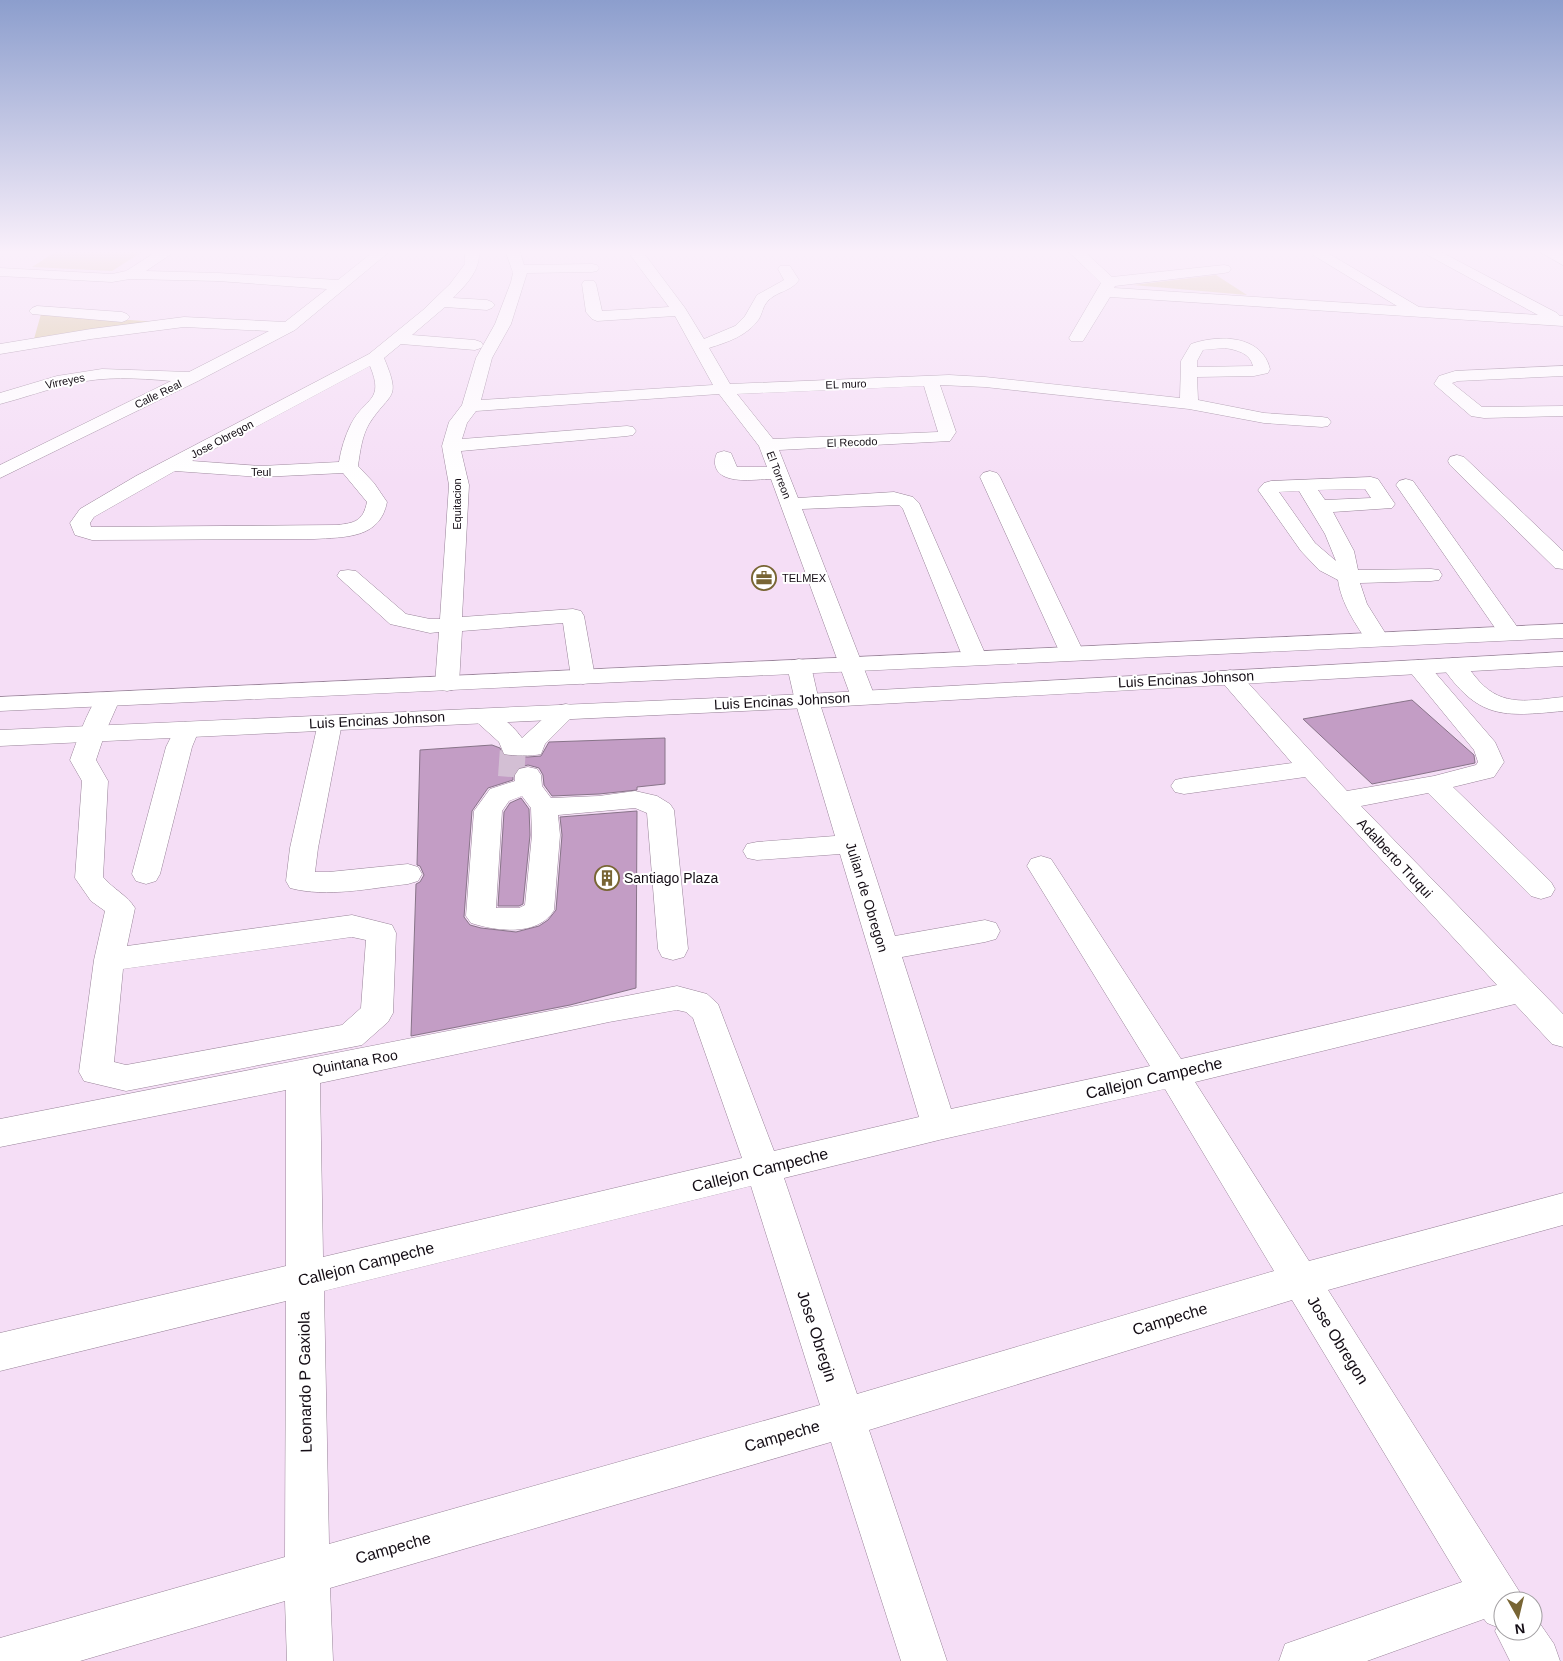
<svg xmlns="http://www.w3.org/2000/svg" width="1563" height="1661" viewBox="0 0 1563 1661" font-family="Helvetica,sans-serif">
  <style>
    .green { fill: #d9c89c }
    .building { fill: #c39dc5; stroke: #887489 }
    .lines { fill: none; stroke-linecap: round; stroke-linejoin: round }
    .minor-tunnel { stroke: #d3bfd4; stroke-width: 26; stroke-dasharray: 26 13; stroke-linecap: butt }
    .minor-casing { stroke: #988398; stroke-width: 1 }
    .major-casing { stroke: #988398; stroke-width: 1 }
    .minor { fill: #fff; fill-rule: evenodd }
    .major { fill: #fff; fill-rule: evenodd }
    .labels { text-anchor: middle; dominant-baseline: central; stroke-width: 4; stroke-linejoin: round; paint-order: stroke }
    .far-street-label { font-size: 11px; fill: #140d15; stroke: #fff }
    .far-poi-label { font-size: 11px; fill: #140d15; stroke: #fff; text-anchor: start }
    .street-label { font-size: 14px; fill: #140d15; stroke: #fff }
    .poi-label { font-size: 14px; fill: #140d15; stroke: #fff; text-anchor: start }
    .near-street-label { font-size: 16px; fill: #140d15; stroke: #fff }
  </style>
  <rect width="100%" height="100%" fill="#f5def6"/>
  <path class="green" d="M55 252H142L112 271 32 267Z
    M1216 275 1247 295 1133 285Z
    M41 314 159 322 34 339Z"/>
  <path class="building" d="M1412 700 1474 755 1475 763 1372 784 1303 719Z
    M665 738V784L637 787V790L599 794 552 796 544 785 543 775 539 768 528 765 517 768 513 774V780L488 788 472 811 464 917 470 925 481 928 516 932 539 926 548 920 556 910 562 835 560 817 637 811 636 988 570 1005 411 1036 416 884 420 882 424 875 420 866 417 865 420 750 492 745 500 748 504 756 528 757 541 756 549 742Z
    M521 798 529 809 530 835 523 904 519 906H498L504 812 510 803Z"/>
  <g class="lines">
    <path class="minor-tunnel" d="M511 777 513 748"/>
    <defs>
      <path id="minor" d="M156 252H174L146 271 218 273 338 280 373 252H389L295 330 198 381 0 478V465L171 381C137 378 104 376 71 384 47 389 24 398 0 404V393L57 376 102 369 189 372 269 331 184 327 91 339 0 354V344L91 329 184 317 285 322 327 289 218 281 130 279 112 282 0 276V268L112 274 126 271Z
        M465 252H479C480 271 466 285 453 298L487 300 492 302 495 305 492 308 487 310 445 307 412 335 475 340 481 342 483 345 481 348 475 350 401 344 384 358C402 401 390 391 369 424 362 436 360 452 358 466L374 483 387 502C380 539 345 537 314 539L92 540 75 535 70 523 80 509 136 476 369 354 423 310 450 284 465 264ZM370 366C385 402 365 397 351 424 345 436 341 449 339 462L261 466 192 461ZM175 471 261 477 343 473 367 502C363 521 355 523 337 525L91 527 90 523 94 517Z
        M506 252H520L524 265 592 264 597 265 599 268 597 271 592 272 527 273 511 324 492 358 481 400 713 385 675 316 597 321 592 319 586 312 582 284 584 281H594L596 284 602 311 669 307 628 252H643L685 308 704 339 735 326 745 316 757 295 784 280 778 269 780 266H790L799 280C791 292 776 291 767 302 763 306 762 314 759 319 747 336 728 342 709 348L730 384 949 375 985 377 1180 398 1181 361 1191 344C1219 334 1262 335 1270 369L1268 373 1254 376 1197 377 1198 400 1264 413 1322 417 1328 418 1331 422 1328 426 1322 427 1264 423 1189 409 985 387 940 385 956 432 950 441 779 450 798 498 894 492 913 497 919 503 987 658 983 663 975 665 967 663 963 658 903 509 899 505 802 509 875 697 872 702 863 704 854 702 851 697 771 479C756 479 718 486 715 464 715 459 715 457 717 453L724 451 731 453 737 467H767L759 446 719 394 476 411 467 423 462 439 627 426 633 427 636 431 633 435 627 436 461 451 469 485 462 617 573 609 581 611 584 616 595 677 591 682 583 684 575 682 571 677 563 623 462 631 459 684 456 689 447 691 438 689 435 684 439 632 430 633 390 624 337 576 340 571 348 570 356 571 406 614 430 619H440L449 485 442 446 449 422 462 405 476 358 495 324 511 282 513 273ZM1225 348C1237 350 1250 353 1253 366L1197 367V361L1203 350ZM924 386 938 432 773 439 737 394Z
        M1069 252H1085L1112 277 1224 265 1229 266 1231 269 1229 272 1224 273 1115 286 1114 288 1397 306 1308 252H1326L1419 307 1538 315 1422 252H1441L1557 313 1560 316H1563V326L1110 297 1083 341H1071L1069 338 1101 283Z
        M1540 252H1558L1563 255V265Z
        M37 306 122 312 127 314 130 317 127 320 122 322 32 314 29 311 32 308Z
        M1563 366V376L1458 381 1452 383 1482 407 1563 406V416L1484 418 1471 416 1434 384 1439 376 1455 371Z
        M1457 455 1464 457 1563 551V569L1555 568 1450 465 1448 461 1450 457Z
        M990 471 997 473 1000 477 1084 653 1080 658 1072 660 1064 658 1060 653 980 477 983 473Z
        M1371 477 1378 479 1395 504 1392 508 1333 512 1354 551 1358 570 1431 569 1439 570 1442 575 1439 580 1431 581 1360 583 1367 604 1389 639 1385 644 1377 646 1369 644C1356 625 1341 603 1338 580L1319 570 1301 551 1258 490 1264 483 1271 481ZM1365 489 1371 498 1325 500 1318 490ZM1299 491 1325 534 1336 561 1315 543 1279 492Z
        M1406 479 1413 481 1518 628 1521 633 1518 638 1510 640 1502 638 1396 485 1399 481Z
        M1453 658C1465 661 1470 671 1479 681 1503 708 1531 700 1563 697V711C1502 717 1478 719 1441 665L1445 660Z
        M799 659 807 661 811 666 819 701 895 936 985 920 996 923 1000 931 996 939 985 942 902 957 951 1109 1150 1066 1027 866 1031 859 1041 856 1051 859 1181 1059 1497 985 1305 777 1184 794 1175 792 1171 786 1175 780 1184 778 1292 763 1222 682 1218 677 1222 672 1230 670 1238 672 1347 791 1434 776 1476 765 1478 762 1474 750 1406 667 1410 662 1418 660 1426 662 1495 742 1504 762 1494 777 1453 787 1551 882 1555 889 1551 896 1541 899 1531 896 1428 793 1361 806 1563 1014V1047L1552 1044 1515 1004 1195 1082 1309 1261 1563 1193V1225L1328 1290 1519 1591 1523 1601H1503V1631H1533L1534 1615 1554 1644 1560 1661H1510L1495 1631 1497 1627 1487 1623 1484 1619 1367 1661H1279L1285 1644 1462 1582 1292 1300 869 1430 947 1661H901L831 1442 330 1588 333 1661H287L285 1601 80 1661H0V1638L285 1557 286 1301 0 1371V1333L286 1266V1090L0 1147V1119L677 986 707 994 718 1004 774 1151 919 1117 840 854 757 860 747 858 743 851 747 844 757 842 835 836 795 701 787 666 791 661ZM677 1010 686 1012 693 1018 742 1158 323 1257 320 1083 609 1022ZM1165 1089 1274 1271 857 1394 784 1178 939 1140ZM751 1186 820 1405 329 1544 324 1291Z
        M108 692 117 694 120 699 105 733 96 760 108 781 103 877C113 889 127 895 135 908L127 946 352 915 392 925 396 933 393 1013 388 1022 362 1045 126 1091 84 1081 79 1072 94 960 105 911 91 901 75 878 82 781 70 760C78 738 86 714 99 694ZM352 937 366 940 361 1008 342 1025 126 1065 114 1062 123 969Z
        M566 704 575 706 578 711 545 744 541 754C532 756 513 756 504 754L499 742 469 715 472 710C491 705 511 723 522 738L557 706Z
        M330 716 339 718 342 723 318 848 315 872H329L408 864 418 867 422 874 418 881 408 884C371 888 327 898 290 888L286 881 290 848 318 723 321 718Z
        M186 722 195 725 199 730 192 747 160 874 156 881 146 884 136 881 132 874 166 747 177 725Z
        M528 767 537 769 541 775 542 786 551 798 599 796 635 791 657 796 670 804 674 810 688 949 684 957 673 960 662 957 658 949 647 813 635 808 558 815 560 835 554 910C538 937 496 931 471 923L466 916 474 811 490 789 515 781V775L519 769ZM522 796 531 808 532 835 525 905 519 908H496L502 811 509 801Z"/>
      <path id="major" d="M1563 624V638L0 711V697Z
        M1563 652V666L807 708 0 746V730L807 694Z"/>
    </defs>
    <use href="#minor" class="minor-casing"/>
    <use href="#major" class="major-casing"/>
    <use href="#minor" class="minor"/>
    <use href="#major" class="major"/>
  </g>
  <linearGradient id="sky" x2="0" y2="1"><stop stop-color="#8c9ecd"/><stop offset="0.52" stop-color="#faf0fb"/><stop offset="1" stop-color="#faf0fb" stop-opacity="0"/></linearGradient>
  <rect width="1563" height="485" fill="url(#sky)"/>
  <defs>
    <symbol id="office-ring" viewBox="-11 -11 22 22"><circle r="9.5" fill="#fff" stroke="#786534" stroke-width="1.5"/><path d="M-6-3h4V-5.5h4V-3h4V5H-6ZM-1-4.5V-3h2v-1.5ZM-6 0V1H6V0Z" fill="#786534"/></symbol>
    <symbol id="building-ring" viewBox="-11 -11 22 22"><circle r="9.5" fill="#fff" stroke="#786534" stroke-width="1.5"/><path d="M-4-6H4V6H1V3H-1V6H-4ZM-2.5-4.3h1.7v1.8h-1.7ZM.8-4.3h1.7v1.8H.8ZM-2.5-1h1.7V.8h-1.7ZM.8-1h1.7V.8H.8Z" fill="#786534"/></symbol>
  </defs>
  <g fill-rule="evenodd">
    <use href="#office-ring" x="750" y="564" width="28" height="28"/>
    <use href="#building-ring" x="593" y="864" width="28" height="28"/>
  </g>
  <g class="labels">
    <g class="far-street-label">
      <text transform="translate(65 381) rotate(-12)">Virreyes</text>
      <text transform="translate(846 384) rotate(-2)">EL muro</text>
      <text transform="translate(158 394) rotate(-26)">Calle Real</text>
      <text transform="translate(222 439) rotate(-28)">Jose Obregon</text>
      <text transform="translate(852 442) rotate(-2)">El Recodo</text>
      <text x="261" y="472">Teul</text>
      <text transform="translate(779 475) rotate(69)">El Torreon</text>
      <text transform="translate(457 504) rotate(-90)">Equitacion</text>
    </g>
    <g class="far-poi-label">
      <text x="782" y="578">TELMEX</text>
    </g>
    <g class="street-label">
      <text transform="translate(1186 679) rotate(-3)">Luis Encinas Johnson</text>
      <text transform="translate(782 701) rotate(-3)">Luis Encinas Johnson</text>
      <text transform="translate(377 720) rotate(-3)">Luis Encinas Johnson</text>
      <text transform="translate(1395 858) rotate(47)">Adalberto Truqui</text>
      <text transform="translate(867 897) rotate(73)">Julian de Obregon</text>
      <text transform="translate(355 1062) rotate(-10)">Quintana Roo</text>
    </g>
    <g class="poi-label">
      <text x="624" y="878">Santiago Plaza</text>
    </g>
    <g class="near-street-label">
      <text transform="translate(1154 1078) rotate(-13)">Callejon Campeche</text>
      <text transform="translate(760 1170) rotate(-14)">Callejon Campeche</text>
      <text transform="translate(366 1264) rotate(-14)">Callejon Campeche</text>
      <text transform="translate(1170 1319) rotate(-17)">Campeche</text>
      <text transform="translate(817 1336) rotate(72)">Jose Obregin</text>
      <text transform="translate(1338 1340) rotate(58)">Jose Obregon</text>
      <text transform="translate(305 1382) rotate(-91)">Leonardo P Gaxiola</text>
      <text transform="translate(782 1436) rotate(-16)">Campeche</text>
      <text transform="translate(393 1548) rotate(-16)">Campeche</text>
    </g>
  </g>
  <g transform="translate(1518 1616) rotate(172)"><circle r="24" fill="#ffffff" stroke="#a19ea1"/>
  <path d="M0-4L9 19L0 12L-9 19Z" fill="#786534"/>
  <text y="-8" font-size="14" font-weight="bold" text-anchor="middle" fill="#140d15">N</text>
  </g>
</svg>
